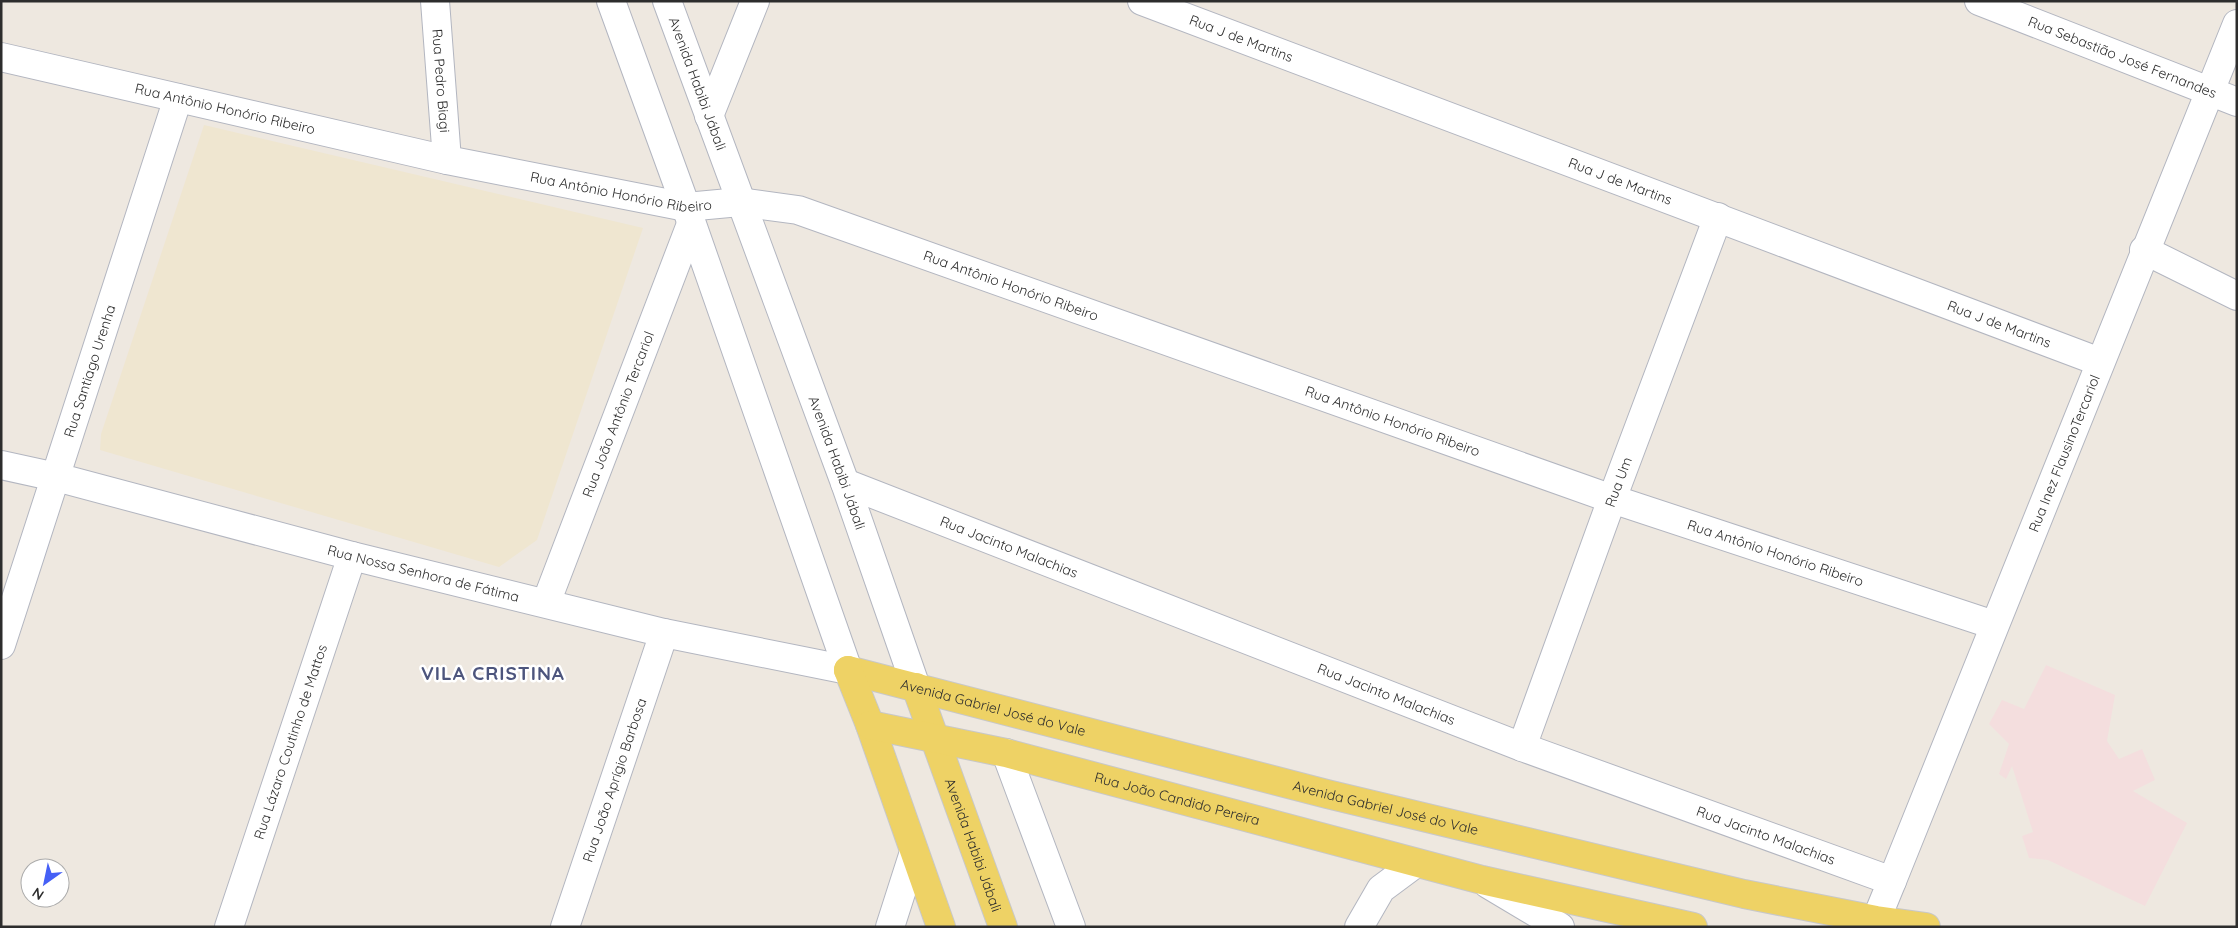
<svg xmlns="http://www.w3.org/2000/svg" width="2238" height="928" viewBox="0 0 2238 928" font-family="Quicksand,sans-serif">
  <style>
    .education { fill: #efe6d0 }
    .medical { fill: #f4dede }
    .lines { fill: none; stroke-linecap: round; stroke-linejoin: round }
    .street-casing { stroke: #b3b6c0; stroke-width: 30 }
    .primary-casing { stroke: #c8c8c8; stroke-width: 30 }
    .street { stroke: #fff; stroke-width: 28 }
    .primary { stroke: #eed265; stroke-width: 28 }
    .labels { text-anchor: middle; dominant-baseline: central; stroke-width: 5; stroke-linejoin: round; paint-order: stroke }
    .street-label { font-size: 14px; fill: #2d2d2d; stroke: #fff }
    .district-label { font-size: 19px; font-weight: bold; letter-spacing: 1px; fill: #4d557d; stroke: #fff }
  </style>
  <rect width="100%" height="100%" fill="#eee8e0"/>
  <path class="education" d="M204 125 643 228 537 540 499 567 100 450 101 434Z"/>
  <path class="medical" d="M2046 665 2115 695 2107 741 2119 759 2142 749 2155 780 2133 791 2187 823 2145 906 2048 860 2029 858 2022 836 2033 832 2012 766 2006 779 1999 774 2009 744 1989 724 2002 700 2024 709Z"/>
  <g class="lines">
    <defs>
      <g id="street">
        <path id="s1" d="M435 1 447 160"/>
        <path d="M611 1 686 207 848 670"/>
        <path id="s2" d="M667 1 845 483 916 687"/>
        <path id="s3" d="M1142 1 2100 362"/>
        <path id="s4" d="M1979 1 2237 102"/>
        <path id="s5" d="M1 57 447 160 686 207 740 202 798 210 1612 499 1994 625"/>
        <path d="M709 116 755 1"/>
        <path d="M2144 250 2237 296"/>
        <path id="s6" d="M1 465 56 477 352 556 664 633 848 670"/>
        <path id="s7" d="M845 483 1522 747 1892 881 1876 920"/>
        <path id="s8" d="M546 603 691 224"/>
        <path id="s9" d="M1 645 178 98"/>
        <path id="s10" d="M1522 747 1612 499 1718 217"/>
        <path d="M1006 753 1071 927"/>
        <path id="s11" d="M1892 881 2237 24"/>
        <path d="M1488 884 1560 927"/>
        <path id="s12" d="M229 927 352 556"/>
        <path id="s13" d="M565 927 664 633"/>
        <path d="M890 927 914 852"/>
        <path d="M1359 927 1381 889 1416 863"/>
      </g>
      <g id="primary">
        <path id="s14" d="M848 670 1327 794 1744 894 1876 920 1926 927"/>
        <path d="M848 670 870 725 941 927"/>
        <path id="s15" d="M916 687 1003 927"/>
        <path id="s16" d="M870 725 1006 753 1482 880 1693 927"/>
      </g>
    </defs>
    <use href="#street" class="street-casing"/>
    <use href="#primary" class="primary-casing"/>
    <use href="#street" class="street"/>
    <use href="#primary" class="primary"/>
  </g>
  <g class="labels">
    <g class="street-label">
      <text stroke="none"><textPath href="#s3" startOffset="106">Rua J de Martins</textPath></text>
      <text stroke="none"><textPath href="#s4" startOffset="154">Rua Sebastião José Fernandes</textPath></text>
      <text stroke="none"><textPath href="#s1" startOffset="80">Rua Pedro Biagi</textPath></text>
      <text stroke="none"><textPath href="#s2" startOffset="88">Avenida Habibi Jábali</textPath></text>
      <text stroke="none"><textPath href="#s5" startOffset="230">Rua Antônio Honório Ribeiro</textPath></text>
      <text stroke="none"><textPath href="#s3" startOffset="511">Rua J de Martins</textPath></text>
      <text stroke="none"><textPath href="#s5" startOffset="635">Rua Antônio Honório Ribeiro</textPath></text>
      <text stroke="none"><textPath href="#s5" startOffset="1040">Rua Antônio Honório Ribeiro</textPath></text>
      <text stroke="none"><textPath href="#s3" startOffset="916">Rua J de Martins</textPath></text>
      <text stroke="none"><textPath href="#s9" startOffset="288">Rua Santiago Urenha</textPath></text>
      <text stroke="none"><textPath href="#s8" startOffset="202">Rua João Antônio Tercariol</textPath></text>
      <text stroke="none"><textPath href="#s5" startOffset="1445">Rua Antônio Honório Ribeiro</textPath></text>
      <text stroke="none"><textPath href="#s11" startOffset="461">Rua Inez FlausinoTercariol</textPath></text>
      <text stroke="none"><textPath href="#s2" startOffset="492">Avenida Habibi Jábali</textPath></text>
      <text stroke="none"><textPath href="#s10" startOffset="282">Rua Um</textPath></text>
      <text stroke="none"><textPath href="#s7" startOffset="176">Rua Jacinto Malachias</textPath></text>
      <text stroke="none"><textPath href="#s5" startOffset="1850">Rua Antônio Honório Ribeiro</textPath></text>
      <text stroke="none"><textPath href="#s6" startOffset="436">Rua Nossa Senhora de Fátima</textPath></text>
      <text stroke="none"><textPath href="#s7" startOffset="581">Rua Jacinto Malachias</textPath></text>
      <text stroke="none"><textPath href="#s14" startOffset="150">Avenida Gabriel José do Vale</textPath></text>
      <text stroke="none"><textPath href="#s12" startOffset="195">Rua Lázaro Coutinho de Mattos</textPath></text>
      <text stroke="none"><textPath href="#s13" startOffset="155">Rua João Aprígio Barbosa</textPath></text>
      <text stroke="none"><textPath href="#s16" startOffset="316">Rua João Candido Pereira</textPath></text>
      <text stroke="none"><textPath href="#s14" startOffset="555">Avenida Gabriel José do Vale</textPath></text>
      <text stroke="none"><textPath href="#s7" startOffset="986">Rua Jacinto Malachias</textPath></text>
      <text stroke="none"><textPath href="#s15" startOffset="168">Avenida Habibi Jábali</textPath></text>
    </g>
    <g class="district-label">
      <text x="493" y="673">VILA CRISTINA</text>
    </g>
  </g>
  <rect width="2238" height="928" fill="none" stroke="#2d2d2d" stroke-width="5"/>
  <g transform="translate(45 883) rotate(213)"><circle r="24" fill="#ffffff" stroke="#ababab"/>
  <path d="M0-4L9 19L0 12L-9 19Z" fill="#4560f6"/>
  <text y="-8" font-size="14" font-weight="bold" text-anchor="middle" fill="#2d2d2d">N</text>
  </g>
</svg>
